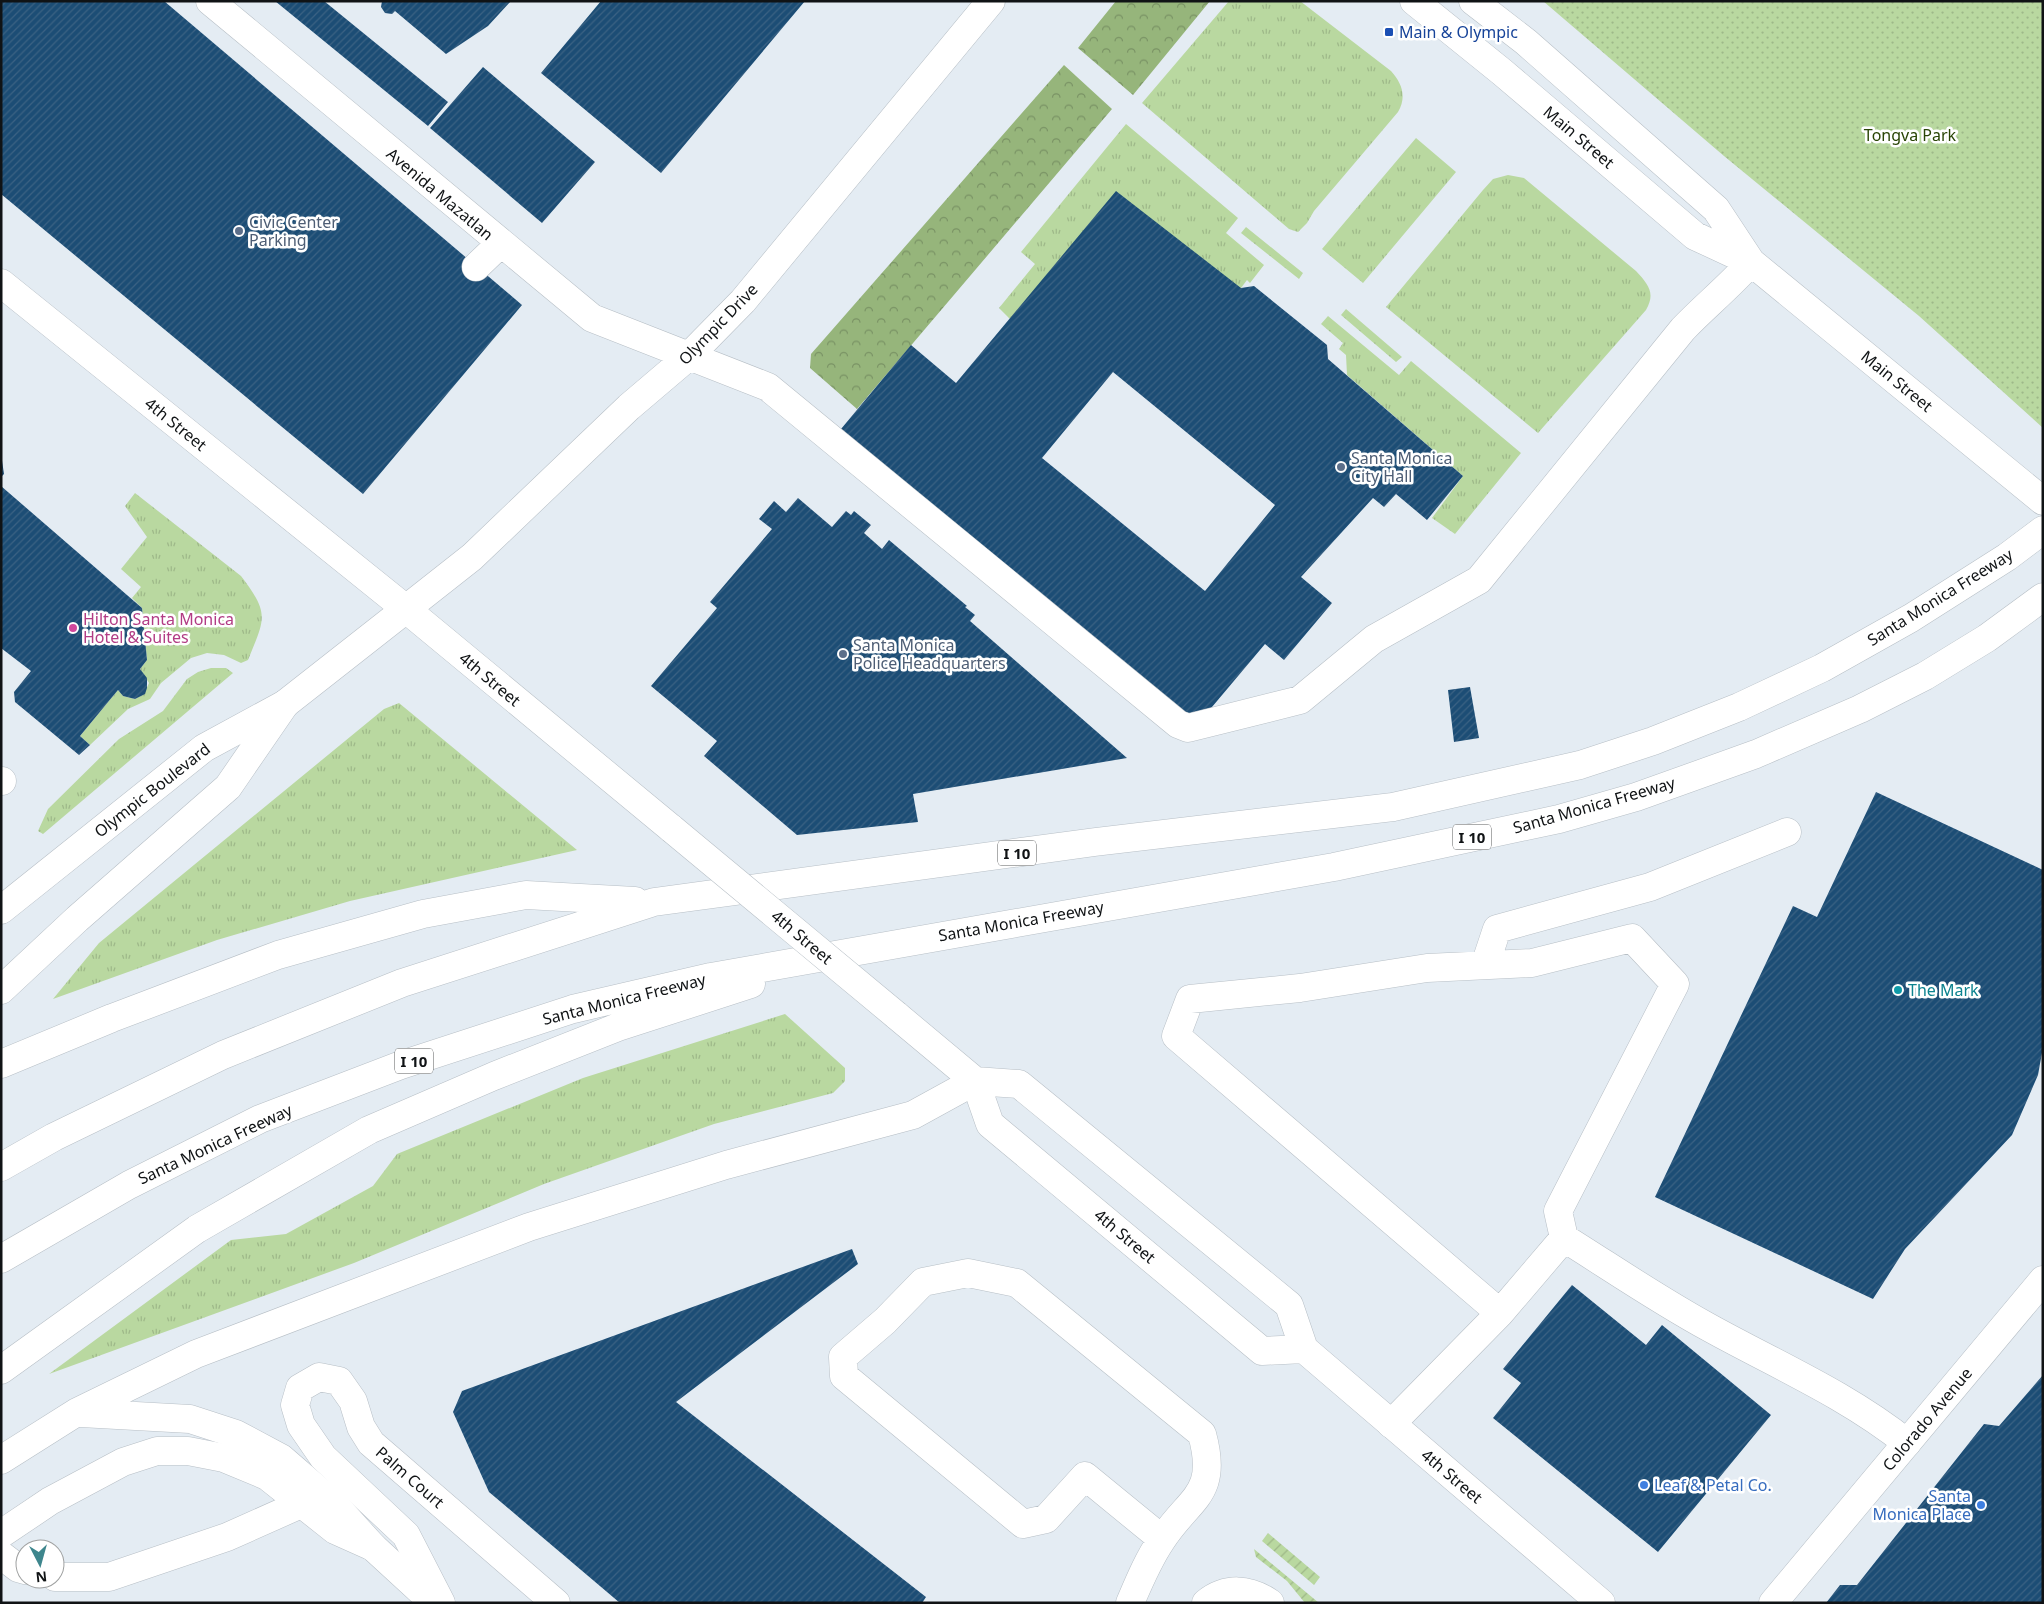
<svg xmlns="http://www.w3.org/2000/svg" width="2044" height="1604" viewBox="0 0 2044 1604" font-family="'Noto Sans',sans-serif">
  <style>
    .grass { fill: url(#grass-tufts) }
    .forest { fill: url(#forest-crowns) }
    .park { fill: url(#park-dots) }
    .garden { fill: url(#garden-furrows) }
    .building { fill: url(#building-hatch); fill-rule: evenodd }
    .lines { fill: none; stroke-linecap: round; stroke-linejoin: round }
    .minor-casing { stroke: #b7bfc6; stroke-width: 29 }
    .major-casing { stroke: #b7bfc6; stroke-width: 29 }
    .highway-casing { stroke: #b7bfc6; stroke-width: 29 }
    .minor { stroke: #fff; stroke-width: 28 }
    .major { stroke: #fff; stroke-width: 28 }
    .highway { stroke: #fff; stroke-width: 28 }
    .major-bridge-casing { stroke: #b7bfc6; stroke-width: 29; stroke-linecap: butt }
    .major-bridge { stroke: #fff; stroke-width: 28 }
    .transit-dot { fill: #1a4fb4; stroke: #fff; stroke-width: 2 }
    .service-dot { fill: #5c6f8a; stroke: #fff; stroke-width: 2 }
    .hotel-dot { fill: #d1479c; stroke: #fff; stroke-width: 2 }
    .culture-dot { fill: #0f9aa8; stroke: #fff; stroke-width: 2 }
    .shop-dot { fill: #3f7fe0; stroke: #fff; stroke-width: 2 }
    .labels { text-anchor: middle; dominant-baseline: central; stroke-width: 5; stroke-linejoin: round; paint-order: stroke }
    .shield { fill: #fff; stroke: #585a5b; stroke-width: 1 }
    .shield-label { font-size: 15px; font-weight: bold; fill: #101315 }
    .transit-label { font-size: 16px; fill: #164399; stroke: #fff; text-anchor: start }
    .park-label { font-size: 16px; fill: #294505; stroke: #fff }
    .street-label { font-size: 16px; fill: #101315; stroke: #fff }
    .service-label { font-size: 16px; fill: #4e5e75; stroke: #fff; text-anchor: start }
    .hotel-label { font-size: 16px; fill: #b23c85; stroke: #fff; text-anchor: start }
    .culture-label { font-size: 16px; fill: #0d838f; stroke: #fff; text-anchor: start }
    .shop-label { font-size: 16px; fill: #366cbe; stroke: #fff; text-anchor: start }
  </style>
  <defs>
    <pattern id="grass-tufts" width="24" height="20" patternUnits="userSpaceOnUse" patternTransform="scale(1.25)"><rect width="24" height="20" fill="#b9d8a0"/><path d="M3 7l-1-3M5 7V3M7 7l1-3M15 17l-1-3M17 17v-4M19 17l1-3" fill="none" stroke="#9eb889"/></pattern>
    <pattern id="forest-crowns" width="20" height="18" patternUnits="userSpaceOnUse" patternTransform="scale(1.25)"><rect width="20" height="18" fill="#96b57b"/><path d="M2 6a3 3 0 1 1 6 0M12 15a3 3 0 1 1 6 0" fill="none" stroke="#799264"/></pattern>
    <pattern id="park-dots" width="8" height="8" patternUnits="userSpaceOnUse" patternTransform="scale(1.25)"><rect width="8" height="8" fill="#b9d8a0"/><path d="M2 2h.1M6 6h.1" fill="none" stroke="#9eb889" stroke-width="1.8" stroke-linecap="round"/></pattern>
    <pattern id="garden-furrows" width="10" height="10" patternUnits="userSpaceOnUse" patternTransform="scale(1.25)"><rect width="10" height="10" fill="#b9d8a0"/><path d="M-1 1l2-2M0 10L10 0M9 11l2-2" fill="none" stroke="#9eb889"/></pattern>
    <pattern id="building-hatch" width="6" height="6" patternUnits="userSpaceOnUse" patternTransform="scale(1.25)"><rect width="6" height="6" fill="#1c4d75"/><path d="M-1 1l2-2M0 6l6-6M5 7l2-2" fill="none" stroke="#3b6283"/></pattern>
  </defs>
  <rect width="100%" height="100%" fill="#e4ecf3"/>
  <path class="grass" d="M1229 1H1300L1391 71C1402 83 1407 97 1398 112L1314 211 1307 223 1298 232 1289 229 1142 103Z
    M1126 124 1238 218 1226 233 1264 265 1250 283 1247 280 1241 288 1010 319 999 308 1035 264 1021 252Z
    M1416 138 1456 172 1363 283 1322 249Z
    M1508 175 1524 178 1636 271C1648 284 1656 293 1646 310L1538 433 1386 307 1483 190 1493 179Z
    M1246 227 1303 273 1299 279 1241 233Z
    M1346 309 1402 357 1396 362 1341 315Z
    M1328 316 1399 375 1411 361 1521 453 1455 534 1432 518 1463 476 1347 375 1346 355 1339 349 1343 343 1321 324Z
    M135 493 241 576C270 614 265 618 248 660L241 663 224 655 207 653 191 658 161 683 150 699 128 709 90 745 80 736 118 690 123 696 135 699 144 694 149 683 140 669 147 660 142 608 132 598 141 587 121 569 147 537 125 506Z
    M211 668H226L233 673 43 834 38 831 48 809 119 739 163 711 187 679 198 672Z
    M399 703 577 850 350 901 217 940 53 999 99 943 384 709Z
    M785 1014 845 1068V1081L833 1093 714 1124 544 1184 354 1263 49 1374 231 1240 286 1234 373 1186 397 1154 583 1078Z"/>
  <path class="forest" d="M1116 1H1210L1133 95 1078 48Z
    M1064 65 1112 109 857 409 810 368 811 354Z"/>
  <path class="park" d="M1543 1H2043V428L1919 316 1724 156Z"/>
  <path class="garden" d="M1268 1533 1320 1577 1314 1585 1262 1541Z
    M1254 1549 1319 1603H1305L1287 1581 1256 1557Z"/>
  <path class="building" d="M1 1H164L522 305 363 494 1 194Z
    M275 1H324L448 102 428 126Z
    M382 1H511L488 26 446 54 395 11 392 14 385 13 381 7Z
    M601 1H805L661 173 541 73Z
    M483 67 595 162 542 223 430 128Z
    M1116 191 1241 288 1254 286 1327 345 1328 359 1463 476 1427 520 1396 494 1384 507 1373 498 1301 577 1332 603 1284 660 1265 644 1196 726 841 429 911 345 956 383ZM1113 372 1275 505 1205 591 1042 458Z
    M1 454 4 474 1 477Z
    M1 486 142 608 147 660 140 669 147 678V688L145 694 135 699 123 696 118 690 80 736 90 745 79 755 15 702 14 692 31 671 1 648Z
    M798 498 832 527 846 511 851 515 854 511 871 525 864 533 882 549 889 540 967 606 965 607 975 615 970 621 1127 758 913 794 918 822 797 835 704 756 717 741 651 686 717 608 710 602 772 529 759 519 774 501 786 512Z
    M1470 687 1479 738 1454 742 1448 690Z
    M1876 792 2043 870V1047L2038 1075 2012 1135 1905 1249 1873 1299 1655 1197 1793 906 1817 917Z
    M852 1249 858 1264 676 1402 926 1597 922 1603H620L489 1492 453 1412 462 1391Z
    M1572 1285 1646 1345 1662 1325 1771 1415 1658 1552 1493 1418 1521 1383 1503 1369Z
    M2043 1375V1603H1826L1840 1585H1857L1984 1424 1999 1426Z"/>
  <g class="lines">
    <defs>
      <path id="minor" d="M210 1 592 318 768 387 1178 724 1188 728 1300 700 1374 639 1479 580 1683 329C1705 306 1730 286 1751 262
        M1414 1 1502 72 1695 236 1751 262 2043 501
        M1473 1 1526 42 1716 209 1751 262
        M476 267 500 244
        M406 609 472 557 629 407 689 356 743 301 991 1
        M1 781H2
        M1485 965 1497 929 1650 887 1787 832
        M1500 1313 1176 1036 1190 999 1300 988 1427 968 1532 963 1632 938 1675 984 1558 1211 1564 1238
        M1391 1424 1500 1313 1564 1238C1612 1268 1660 1301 1710 1328 1777 1365 1847 1395 1907 1443
        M1 1555 18 1568 25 1570
        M55 1577H109L227 1537 301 1504
        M441 1603 406 1535 323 1457 301 1425 295 1405 300 1388 319 1377 339 1381 353 1401 361 1427 371 1443 556 1603
        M1130 1603C1139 1582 1148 1560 1161 1541 1189 1497 1219 1496 1202 1434L1017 1283 968 1273 923 1282 885 1321 843 1357 844 1376 1023 1524 1046 1519 1085 1476 1162 1539
        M1206 1603C1226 1587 1249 1588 1270 1603"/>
      <path id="major" d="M1 283 406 609 672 829
        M1 910 204 748 285 704 406 609
        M896 1015 975 1081 990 1124 1262 1351 1304 1349
        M975 1081 1019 1084 1289 1305 1304 1349 1601 1603
        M1 1534 50 1501 123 1462 157 1451H188L224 1458 267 1476 335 1530 373 1547 434 1603
        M1773 1603 2043 1280"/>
      <path id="highway" d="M1 990 77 919 228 787 285 704
        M1 1064 112 1018 278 955 423 914 526 895 635 901
        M1 1167 54 1137 223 1055 402 983 654 902 1095 842 1393 807 1580 765 1653 741 1739 707 1822 668 1911 618 2007 557 2043 530
        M1 1259 129 1185 260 1119 401 1065 573 1009 711 977 1334 867 1559 819 1636 797 1756 754 1860 709 1925 676 1987 638 2043 597
        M1 1370 197 1229 369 1130 494 1076 618 1027 751 984
        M81 1413 190 1419 236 1434 281 1458 333 1503 373 1547
        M1 1460 77 1412 196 1354 529 1227 726 1165 913 1115 975 1081"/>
    </defs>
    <use href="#minor" class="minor-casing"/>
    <use href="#major" class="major-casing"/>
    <use href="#highway" class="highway-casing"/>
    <use href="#minor" class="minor"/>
    <use href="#major" class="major"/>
    <use href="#highway" class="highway"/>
    <defs>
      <path id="major-bridge" d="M672 829 896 1015"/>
    </defs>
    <use href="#major-bridge" class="major-bridge-casing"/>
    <use href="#major-bridge" class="major-bridge"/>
  </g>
  <rect class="transit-dot" x="1384" y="27" width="10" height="10" rx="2.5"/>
  <g class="service-dot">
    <circle cx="239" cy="231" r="5"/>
    <circle cx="1341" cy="467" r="5"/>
    <circle cx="843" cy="654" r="5"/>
  </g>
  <circle class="hotel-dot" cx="73" cy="628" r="5"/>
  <circle class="culture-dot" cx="1898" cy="990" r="5"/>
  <g class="shop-dot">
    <circle cx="1644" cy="1485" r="5"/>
    <circle cx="1981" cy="1505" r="5"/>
  </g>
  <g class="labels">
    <g class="shield">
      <rect x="1453" y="824.5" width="38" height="25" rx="4"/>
      <rect x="998" y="840.5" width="38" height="25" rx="4"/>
      <rect x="395" y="1048.5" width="38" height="25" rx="4"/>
    </g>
    <g class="shield-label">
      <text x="1472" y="837">I 10</text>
      <text x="1017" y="853">I 10</text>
      <text x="414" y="1061">I 10</text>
    </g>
    <g class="transit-label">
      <text x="1399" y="32">Main &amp; Olympic</text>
    </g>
    <g class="park-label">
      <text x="1910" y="135">Tongva Park</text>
    </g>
    <g class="street-label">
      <text transform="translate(1579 137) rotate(40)">Main Street</text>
      <text transform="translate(440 194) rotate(40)">Avenida Mazatlan</text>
      <text transform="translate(718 324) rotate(-46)">Olympic Drive</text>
      <text transform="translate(1897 381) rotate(39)">Main Street</text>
      <text transform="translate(176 424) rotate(39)">4th Street</text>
      <text transform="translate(1940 597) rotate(-32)">Santa Monica Freeway</text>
      <text transform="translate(490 679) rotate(40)">4th Street</text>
      <text transform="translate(152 790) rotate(-38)">Olympic Boulevard</text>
      <text transform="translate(1594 805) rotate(-16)">Santa Monica Freeway</text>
      <text transform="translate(1021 921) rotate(-10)">Santa Monica Freeway</text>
      <text transform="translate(802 937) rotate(40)">4th Street</text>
      <text transform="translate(624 999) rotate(-14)">Santa Monica Freeway</text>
      <text transform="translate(215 1144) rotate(-25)">Santa Monica Freeway</text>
      <text transform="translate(1125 1236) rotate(40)">4th Street</text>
      <text transform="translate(1927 1419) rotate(-50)">Colorado Avenue</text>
      <text transform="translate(1452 1476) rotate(40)">4th Street</text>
      <text transform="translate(410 1477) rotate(41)">Palm Court</text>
    </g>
    <g class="service-label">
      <text x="249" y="222">Civic Center<tspan x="249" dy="18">Parking</tspan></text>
      <text x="1351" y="458">Santa Monica<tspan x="1351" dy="18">City Hall</tspan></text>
      <text x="853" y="645">Santa Monica<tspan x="853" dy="18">Police Headquarters</tspan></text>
    </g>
    <g class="hotel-label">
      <text x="83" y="619">Hilton Santa Monica<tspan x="83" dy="18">Hotel &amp; Suites</tspan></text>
    </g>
    <g class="culture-label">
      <text x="1908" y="990">The Mark</text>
    </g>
    <g class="shop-label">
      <text x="1654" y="1485">Leaf &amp; Petal Co.</text>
      <text x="1971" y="1496" text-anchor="end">Santa<tspan x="1971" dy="18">Monica Place</tspan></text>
    </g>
  </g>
  <rect width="2044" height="1604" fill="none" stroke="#101315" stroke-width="5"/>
  <g transform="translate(40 1564) rotate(174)"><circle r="24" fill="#ffffff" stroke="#9fa1a1"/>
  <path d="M0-4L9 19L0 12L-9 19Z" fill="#3e868d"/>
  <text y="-8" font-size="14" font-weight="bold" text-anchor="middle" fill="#101315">N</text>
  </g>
</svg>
